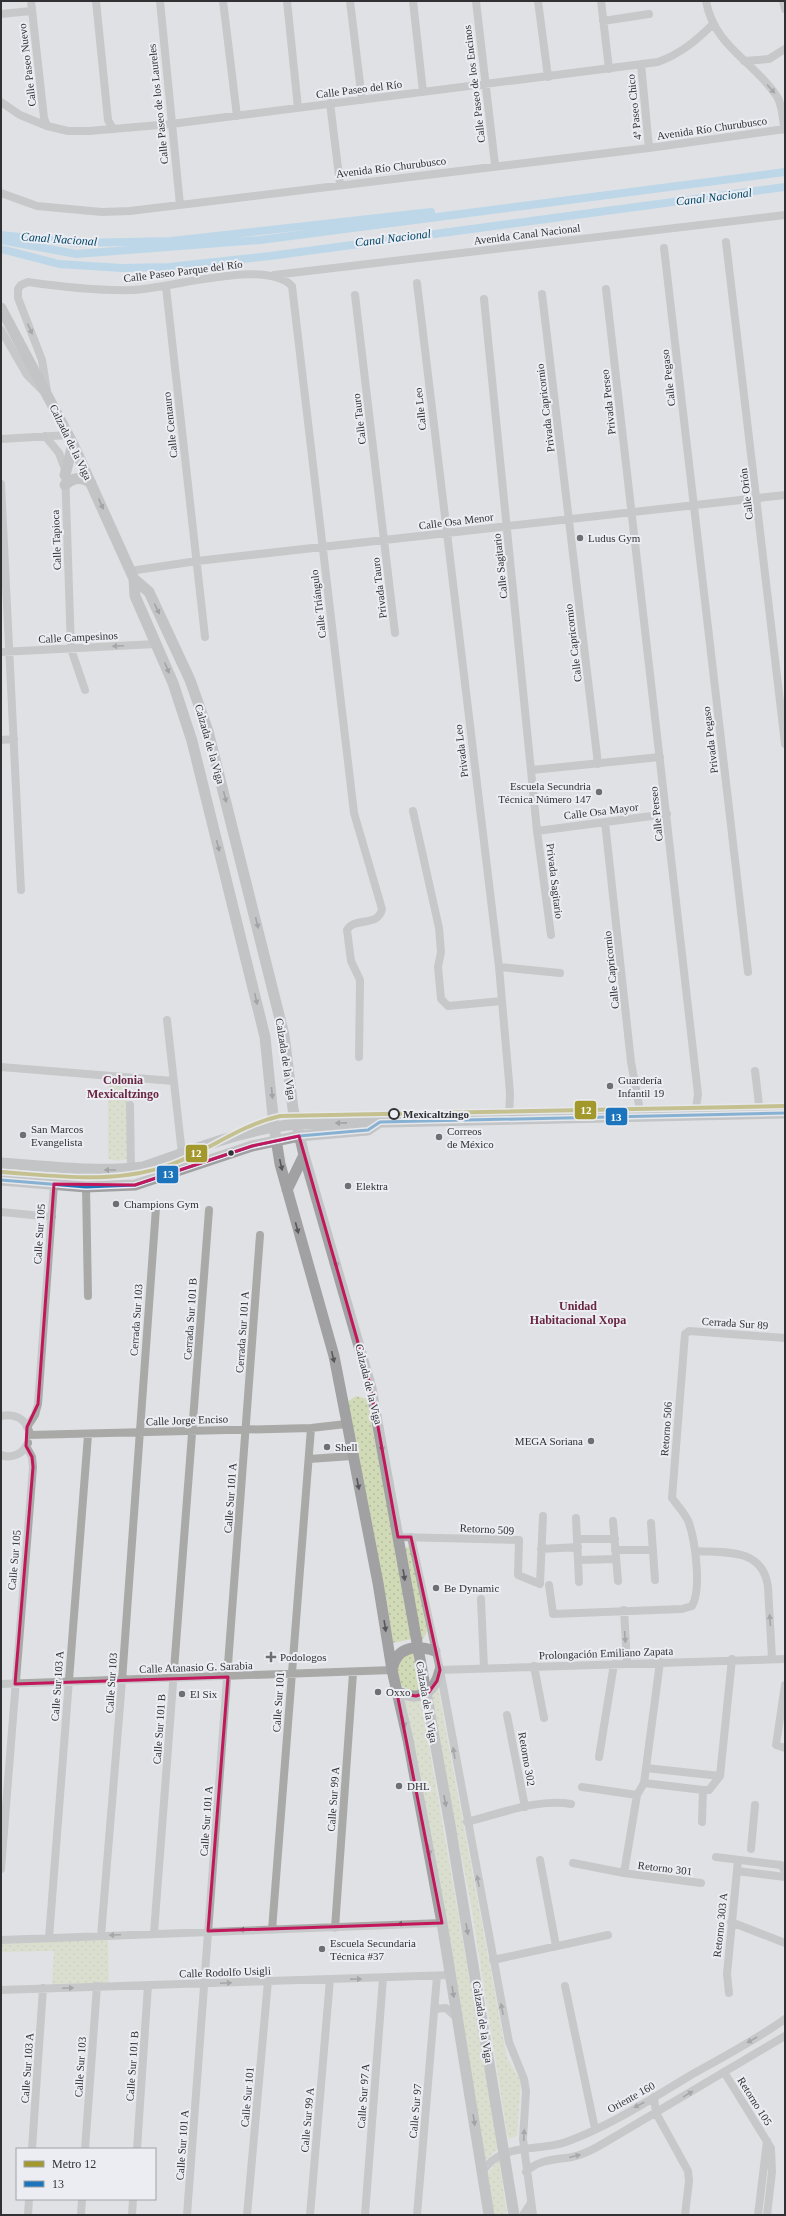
<svg xmlns="http://www.w3.org/2000/svg" width="786" height="2216" viewBox="0 0 786 2216" font-family="'Times New Roman',serif">
  <style>
    .park { fill: url(#park-dots) }
    .lines { fill: none; stroke-linecap: round; stroke-linejoin: round }
    .canal { stroke: #92cbee; stroke-width: 8 }
    .minor { stroke: #a9a9a8; stroke-width: 8 }
    .major { stroke: #a1a1a3; stroke-width: 11 }
    .bus-1-casing { stroke: #ebedf3; stroke-width: 6 }
    .bus-1 { stroke: #1c75bc; stroke-width: 3 }
    .metro-1-casing { stroke: #ebedf3; stroke-width: 7 }
    .metro-1 { stroke: #a3982b; stroke-width: 4 }
    .oneway { fill: #616162 }
    .oneway2 { fill: #58585b }
    .marked { fill: none; stroke: #c2185b; stroke-width: 3; stroke-linejoin: round }
    .poi-dot { fill: #6e6f72; stroke: #ebedf3; stroke-width: 1.5 }
    .stop-dot { fill: #ebedf3; stroke: #313134; stroke-width: 2 }
    .bus-dot { fill: #313134; stroke: #ebedf3; stroke-width: 1.5 }
    .labels { text-anchor: middle; dominant-baseline: central; stroke-width: 4; stroke-linejoin: round; paint-order: stroke }
    .street-label { font-size: 11px; fill: #313134; stroke: #ebedf3 }
    .poi-label { font-size: 11px; fill: #313134; stroke: #ebedf3; text-anchor: start }
    .stop-label { font-size: 11px; font-weight: bold; fill: #313134; stroke: #ebedf3; text-anchor: start }
    .water-label { font-size: 12px; font-style: italic; fill: #004768; stroke: #ebedf3 }
    .neighbourhood-label { font-size: 12px; font-weight: bold; fill: #692641; stroke: #ebedf3 }
    .line-badge { stroke: #ebedf3; stroke-width: 1.5 }
    .badge-label { font-size: 11px; text-anchor: middle; font-weight: bold; fill: #fff }
  </style>
  <defs>
    <pattern id="park-dots" width="8" height="8" patternUnits="userSpaceOnUse"><rect width="8" height="8" fill="#d1dab7"/><path d="M2 2h.1M6 6h.1" fill="none" stroke="#b4bc9e" stroke-width="1.8" stroke-linecap="round"/></pattern>
  </defs>
  <rect width="100%" height="100%" fill="#e0e1e4"/>
  <path class="park" d="M108 1081 128 1083 127 1159 117 1161 108 1159Z
    M356 1396 367 1399 412 1639 387 1644 347 1402Z
    M410 1546 427 1631 421 1643 405 1548Z
    M414 1650 421 1691H412L401 1686 396 1674 401 1655Z
    M438 1688 507 2058 521 2081 517 2136 508 2139 470 1899 430 1700Z
    M421 1700 499 2148 484 2161 404 1702Z
    M108 1939 109 1984 52 1986 54 1951 1 1952V1942Z
    M499 2159 507 2215H493L486 2176Z"/>
  <g class="lines">
    <path class="canal" d="M1 235 78 243 171 241 431 212
      M1 240 76 254 260 240 785 172
      M1 249 59 264 122 268 169 267 270 256 785 187"/>
    <path class="minor" d="M31 1 44 118 47 126
      M96 1 108 120 113 129
      M160 1 180 205
      M223 1 237 116
      M287 1 298 108
      M350 1 362 100
      M413 1 423 92
      M476 1 495 165
      M538 1 548 77
      M601 1 609 69
      M706 1C714 46 753 61 776 95 783 104 782 119 785 130
      M783 1 785 9
      M1 14 31 11
      M603 21 649 14
      M744 61 769 59 785 49
      M641 64 649 148
      M1 102 20 115 47 126 68 131H89L171 124 658 62C680 54 696 41 713 24
      M330 103 340 184
      M1 193 37 206 102 212 130 211 649 148 785 129
      M726 242 785 744
      M664 248 748 972
      M274 275 785 215
      M417 283 499 967 510 1093 509 1119
      M166 287 205 637
      M606 289 698 1094 695 1115
      M542 294 598 764
      M355 295 395 633
      M484 299 537 831 551 935
      M1 330 27 375 43 391
      M47 391 42 360 18 298V289L21 285 28 282C63 287 97 291 132 290 170 289 264 258 292 286L354 813 382 909C378 928 355 916 347 930L351 961 360 980 359 1057
      M45 436 59 453 65 469 71 649 85 690
      M1 439 69 435
      M1 484 21 890
      M130 571 197 561 785 495
      M1 652 156 644
      M1 740 14 739
      M532 770 660 757
      M413 811 439 928 441 952 438 967 441 999 448 1006 502 1001
      M605 822 631 1062 641 1116
      M537 831 667 814
      M499 967 560 973
      M167 1020 182 1154
      M1 1067 173 1081
      M755 1071 760 1113
      M130 1105 131 1169
      M86 1187 88 1296
      M1 1212 52 1217
      M1 1416C14 1413 25 1418 29 1431
      M27 1427 35 1415 38 1404 54 1184
      M29 1435 311 1428 346 1424
      M1 1455C12 1459 23 1454 28 1443
      M309 1459 352 1456
      M576 1518 579 1582
      M613 1521 618 1581
      M651 1523 655 1580
      M398 1537 519 1540 518 1575 540 1584 543 1516
      M411 1537 440 1670 509 2042 524 2079 526 2091 523 2139 533 2215
      M577 1539H615
      M541 1549 578 1547
      M615 1550H653
      M696 1551C727 1553 763 1548 768 1587L772 1659
      M579 1560 616 1559
      M549 1585 553 1614 682 1609 692 1606C702 1589 695 1541 689 1523 686 1514 677 1505 672 1498L685 1334 689 1331 785 1338
      M481 1599 484 1668
      M624 1610 627 1663
      M660 1662 644 1783 637 1795 624 1873 701 1883
      M534 1666 544 1718
      M440 1670 785 1659
      M1 1684 392 1670
      M785 1685 776 1745 785 1748
      M507 1715 525 1807
      M599 1757 614 1664
      M646 1768 720 1776
      M644 1783 703 1790H709L720 1776 732 1659
      M582 1787 637 1795
      M467 1822C499 1814 538 1798 571 1804
      M702 1822 703 1790
      M751 1849 755 1805
      M716 1857 781 1865 785 1871
      M540 1860 556 1946
      M573 1863 624 1873
      M1 1869 33 1467 32 1457 26 1446
      M737 1871 785 1877
      M731 1922 785 1943
      M335 1928 353 1673
      M272 1930 311 1428
      M154 1933 209 1210
      M101 1936 122 1681 156 1208
      M49 1938 88 1435
      M1 1940 442 1923
      M493 1960 608 1935
      M565 1986 595 2129
      M1 1990 451 1975
      M729 1993 727 1974 738 1860
      M434 2009 446 2008 457 2018
      M724 2072 771 2148 772 2172 767 2215
      M654 2097 656 2113 688 2171 689 2181 685 2215
      M32 2149 43 1988
      M85 2149 97 1986
      M137 2149 148 1985
      M526 2172C539 2159 555 2160 572 2157 582 2155 590 2151 599 2146L785 2036
      M482 2173C499 2142 537 2152 566 2142 610 2126 651 2099 691 2075 723 2057 756 2040 785 2019
      M28 2215 29 2199
      M81 2215 82 2199
      M132 2215 133 2199
      M187 2215 260 1235
      M247 2215 268 1981
      M310 2215 330 1979
      M365 2215 383 1978
      M417 2215 437 1976
      M523 2215 531 2203
      M758 2215 767 2141"/>
    <path class="major" d="M1 308 73 444 134 579 135 596 173 683 192 741 265 1037 274 1126 280 1164 334 1356 378 1583 392 1670 408 1740 442 1923 489 2215
      M65 475 73 444
      M65 485C73 477 82 476 91 483
      M134 579 149 592 190 680 208 731 284 1035 293 1109 304 1155 371 1388 450 1825 514 2215
      M1 1163C48 1166 97 1173 143 1167 193 1150 244 1129 296 1124L785 1113
      M1 1180 86 1187 135 1185 252 1146 299 1136 368 1130 380 1122
      M287 1190 304 1155
      M392 1669C397 1646 416 1645 435 1651
      M396 1691C419 1702 434 1695 440 1670"/>
    <defs>
      <path id="bus-1" d="M1 1180 86 1187 135 1185 252 1146 299 1136 368 1130 380 1122 785 1113"/>
    </defs>
    <use href="#bus-1" class="bus-1-casing"/>
    <use href="#bus-1" class="bus-1"/>
    <defs>
      <path id="metro-1" d="M1 1172C58 1176 117 1185 172 1164 210 1150 240 1125 280 1116L785 1106"/>
    </defs>
    <use href="#metro-1" class="metro-1-casing"/>
    <use href="#metro-1" class="metro-1"/>
  </g>
  <defs><path id="oneway-solid" d="M-6-.8H1V-3.2L6.5 0L1 3.2V.8H-6Z"/></defs>
  <g class="oneway">
    <use href="#oneway-solid" transform="translate(771 89) rotate(48)"/>
    <use href="#oneway-solid" transform="translate(30 329) rotate(66)"/>
    <use href="#oneway-solid" transform="translate(118 646) rotate(177)"/>
    <use href="#oneway-solid" transform="translate(770 1620) rotate(-94)"/>
    <use href="#oneway-solid" transform="translate(625 1637) rotate(86)"/>
    <use href="#oneway-solid" transform="translate(454 1753) rotate(-100)"/>
    <use href="#oneway-solid" transform="translate(478 1881) rotate(-101)"/>
    <use href="#oneway-solid" transform="translate(403 1924) rotate(177)"/>
    <use href="#oneway-solid" transform="translate(245 1930) rotate(179)"/>
    <use href="#oneway-solid" transform="translate(115 1935) rotate(177)"/>
    <use href="#oneway-solid" transform="translate(356 1979) rotate(-1)"/>
    <use href="#oneway-solid" transform="translate(226 1983) rotate(-2)"/>
    <use href="#oneway-solid" transform="translate(68 1988) rotate(-2)"/>
    <use href="#oneway-solid" transform="translate(502 2009) rotate(-101)"/>
    <use href="#oneway-solid" transform="translate(752 2040) rotate(150)"/>
    <use href="#oneway-solid" transform="translate(688 2094) rotate(-31)"/>
    <use href="#oneway-solid" transform="translate(639 2105) rotate(152)"/>
    <use href="#oneway-solid" transform="translate(524 2135) rotate(-87)"/>
    <use href="#oneway-solid" transform="translate(575 2156) rotate(-14)"/>
  </g>
  <g class="oneway2">
    <use href="#oneway-solid" transform="translate(101 504) rotate(66)"/>
    <use href="#oneway-solid" transform="translate(157 609) rotate(64)"/>
    <use href="#oneway-solid" transform="translate(167 668) rotate(67)"/>
    <use href="#oneway-solid" transform="translate(225 797) rotate(76)"/>
    <use href="#oneway-solid" transform="translate(218 846) rotate(76)"/>
    <use href="#oneway-solid" transform="translate(257 923) rotate(76)"/>
    <use href="#oneway-solid" transform="translate(256 999) rotate(77)"/>
    <use href="#oneway-solid" transform="translate(272 1093) rotate(85)"/>
    <use href="#oneway-solid" transform="translate(341 1123) rotate(179)"/>
    <use href="#oneway-solid" transform="translate(281 1165) rotate(77)"/>
    <use href="#oneway-solid" transform="translate(110 1170) rotate(-180)"/>
    <use href="#oneway-solid" transform="translate(297 1228) rotate(75)"/>
    <use href="#oneway-solid" transform="translate(336 1262) rotate(74)"/>
    <use href="#oneway-solid" transform="translate(333 1357) rotate(77)"/>
    <use href="#oneway-solid" transform="translate(382 1446) rotate(80)"/>
    <use href="#oneway-solid" transform="translate(358 1484) rotate(79)"/>
    <use href="#oneway-solid" transform="translate(404 1575) rotate(81)"/>
    <use href="#oneway-solid" transform="translate(385 1626) rotate(81)"/>
    <use href="#oneway-solid" transform="translate(404 1722) rotate(77)"/>
    <use href="#oneway-solid" transform="translate(445 1801) rotate(79)"/>
    <use href="#oneway-solid" transform="translate(429 1850) rotate(79)"/>
    <use href="#oneway-solid" transform="translate(467 1929) rotate(80)"/>
    <use href="#oneway-solid" transform="translate(453 1992) rotate(81)"/>
    <use href="#oneway-solid" transform="translate(474 2120) rotate(81)"/>
  </g>
  <path d="M0 0H786V2216H0ZM299 1136 371 1388 398 1537H411L440 1670 437 1681 429 1692 416 1696 397 1693 442 1923 208 1931 228 1677 15 1684 33 1467 32 1457 26 1446 27 1427 38 1404 54 1184 135 1185 252 1146Z" fill="#e0e1e4" fill-opacity=".55" fill-rule="evenodd"/>
  <path class="marked" d="M299 1136 371 1388 398 1537H411L440 1670 437 1681 429 1692 416 1696 397 1693 442 1923 208 1931 228 1677 15 1684 33 1467 32 1457 26 1446 27 1427 38 1404 54 1184 135 1185 252 1146Z"/>
  <g class="poi-dot">
    <circle cx="580" cy="538" r="4"/>
    <circle cx="599" cy="792" r="4"/>
    <circle cx="610" cy="1086" r="4"/>
    <circle cx="23" cy="1135" r="4"/>
    <circle cx="439" cy="1137" r="4"/>
    <circle cx="348" cy="1186" r="4"/>
    <circle cx="116" cy="1204" r="4"/>
    <circle cx="591" cy="1441" r="4"/>
    <circle cx="327" cy="1447" r="4"/>
    <circle cx="436" cy="1588" r="4"/>
    <path d="M269 1651h4v4h4v4h-4v4h-4v-4h-4v-4h4z"/>
    <circle cx="378" cy="1692" r="4"/>
    <circle cx="182" cy="1694" r="4"/>
    <circle cx="399" cy="1786" r="4"/>
    <circle cx="322" cy="1949" r="4"/>
  </g>
  <circle class="stop-dot" cx="394" cy="1114" r="5"/>
  <circle class="bus-dot" cx="231" cy="1153" r="3.5"/>
  <g class="labels">
    <g class="street-label">
      <text transform="translate(27 65) rotate(-97)">Calle Paseo Nuevo</text>
      <text transform="translate(474 84) rotate(-97)">Calle Paseo de los Encinos</text>
      <text transform="translate(359 89) rotate(-7)">Calle Paseo del Río</text>
      <text transform="translate(158 104) rotate(-96)">Calle Paseo de los Laureles</text>
      <text transform="translate(634 107) rotate(-96)">4ª Paseo Chico</text>
      <text transform="translate(712 128) rotate(-8)">Avenida Río Churubusco</text>
      <text transform="translate(391 167) rotate(-7)">Avenida Río Churubusco</text>
      <text transform="translate(527 234) rotate(-7)">Avenida Canal Nacional</text>
      <text transform="translate(183 271) rotate(-7)">Calle Paseo Parque del Río</text>
      <text transform="translate(668 378) rotate(-97)">Calle Pegaso</text>
      <text transform="translate(608 402) rotate(-96)">Privada Perseo</text>
      <text transform="translate(545 408) rotate(-97)">Privada Capricornio</text>
      <text transform="translate(420 409) rotate(-96)">Calle Leo</text>
      <text transform="translate(359 419) rotate(-97)">Calle Tauro</text>
      <text transform="translate(170 425) rotate(-96)">Calle Centauro</text>
      <text transform="translate(71 442) rotate(64)">Calzada de la Viga</text>
      <text transform="translate(746 494) rotate(-97)">Calle Orión</text>
      <text transform="translate(456 521) rotate(-7)">Calle Osa Menor</text>
      <text transform="translate(56 540) rotate(-92)">Calle Tapioca</text>
      <text transform="translate(500 566) rotate(-96)">Calle Sagitario</text>
      <text transform="translate(379 588) rotate(-97)">Privada Tauro</text>
      <text transform="translate(318 604) rotate(-97)">Calle Triángulo</text>
      <text transform="translate(78 637) rotate(-3)">Calle Campesinos</text>
      <text transform="translate(573 643) rotate(-97)">Calle Capricornio</text>
      <text transform="translate(710 740) rotate(-97)">Privada Pegaso</text>
      <text transform="translate(210 744) rotate(74)">Calzada de la Viga</text>
      <text transform="translate(461 751) rotate(-97)">Privada Leo</text>
      <text transform="translate(601 811) rotate(-7)">Calle Osa Mayor</text>
      <text transform="translate(656 814) rotate(-96)">Calle Perseo</text>
      <text transform="translate(555 881) rotate(83)">Privada Sagitario</text>
      <text transform="translate(611 970) rotate(-96)">Calle Capricornio</text>
      <text transform="translate(286 1059) rotate(81)">Calzada de la Viga</text>
      <text transform="translate(39 1234) rotate(-86)">Calle Sur 105</text>
      <text transform="translate(190 1319) rotate(-86)">Cerrada Sur 101 B</text>
      <text transform="translate(136 1320) rotate(-86)">Cerrada Sur 103</text>
      <text transform="translate(735 1323) rotate(4)">Cerrada Sur 89</text>
      <text transform="translate(242 1332) rotate(-86)">Cerrada Sur 101 A</text>
      <text transform="translate(369 1384) rotate(76)">Calzada de la Viga</text>
      <text transform="translate(187 1420) rotate(-2)">Calle Jorge Enciso</text>
      <text transform="translate(666 1429) rotate(-86)">Retorno 506</text>
      <text transform="translate(230 1498) rotate(-86)">Calle Sur 101 A</text>
      <text transform="translate(487 1529) rotate(3)">Retorno 509</text>
      <text transform="translate(14 1560) rotate(-85)">Calle Sur 105</text>
      <text transform="translate(606 1653) rotate(-2)">Prolongación Emiliano Zapata</text>
      <text transform="translate(196 1667) rotate(-2)">Calle Atanasio G. Sarabia</text>
      <text transform="translate(111 1683) rotate(-86)">Calle Sur 103</text>
      <text transform="translate(57 1686) rotate(-86)">Calle Sur 103 A</text>
      <text transform="translate(278 1702) rotate(-86)">Calle Sur 101</text>
      <text transform="translate(427 1702) rotate(80)">Calzada de la Viga</text>
      <text transform="translate(159 1729) rotate(-86)">Calle Sur 101 B</text>
      <text transform="translate(527 1759) rotate(80)">Retorno 302</text>
      <text transform="translate(333 1799) rotate(-86)">Calle Sur 99 A</text>
      <text transform="translate(206 1821) rotate(-86)">Calle Sur 101 A</text>
      <text transform="translate(665 1868) rotate(7)">Retorno 301</text>
      <text transform="translate(720 1925) rotate(-84)">Retorno 303 A</text>
      <text transform="translate(225 1972) rotate(-2)">Calle Rodolfo Usigli</text>
      <text transform="translate(483 2022) rotate(81)">Calzada de la Viga</text>
      <text transform="translate(132 2066) rotate(-86)">Calle Sur 101 B</text>
      <text transform="translate(80 2067) rotate(-86)">Calle Sur 103</text>
      <text transform="translate(27 2068) rotate(-86)">Calle Sur 103 A</text>
      <text transform="translate(363 2096) rotate(-86)">Calle Sur 97 A</text>
      <text transform="translate(247 2097) rotate(-85)">Calle Sur 101</text>
      <text transform="translate(631 2097) rotate(-29)">Oriente 160</text>
      <text transform="translate(755 2101) rotate(58)">Retorno 105</text>
      <text transform="translate(415 2111) rotate(-85)">Calle Sur 97</text>
      <text transform="translate(307 2120) rotate(-85)">Calle Sur 99 A</text>
      <text transform="translate(182 2145) rotate(-86)">Calle Sur 101 A</text>
    </g>
    <g class="poi-label">
      <text x="588" y="538">Ludus Gym</text>
      <text x="591" y="786" text-anchor="end">Escuela Secundria<tspan x="591" dy="13">Técnica Número 147</tspan></text>
      <text x="618" y="1080">Guardería<tspan x="618" dy="13">Infantil 19</tspan></text>
      <text x="31" y="1129">San Marcos<tspan x="31" dy="13">Evangelista</tspan></text>
      <text x="447" y="1131">Correos<tspan x="447" dy="13">de México</tspan></text>
      <text x="356" y="1186">Elektra</text>
      <text x="124" y="1204">Champions Gym</text>
      <text x="583" y="1441" text-anchor="end">MEGA Soriana</text>
      <text x="335" y="1447">Shell</text>
      <text x="444" y="1588">Be Dynamic</text>
      <text x="280" y="1657">Podologos</text>
      <text x="386" y="1692">Oxxo</text>
      <text x="190" y="1694">El Six</text>
      <text x="407" y="1786">DHL</text>
      <text x="330" y="1943">Escuela Secundaria<tspan x="330" dy="13">Técnica #37</tspan></text>
    </g>
    <g class="stop-label">
      <text x="403" y="1114">Mexicaltzingo</text>
    </g>
    <g class="water-label">
      <text transform="translate(714 197) rotate(-7)">Canal Nacional</text>
      <text transform="translate(393 238) rotate(-7)">Canal Nacional</text>
      <text transform="translate(59 239) rotate(4)">Canal Nacional</text>
    </g>
    <g class="neighbourhood-label">
      <text x="123" y="1080">Colonia<tspan x="123" dy="14">Mexicaltzingo</tspan></text>
      <text x="578" y="1306">Unidad<tspan x="578" dy="14">Habitacional Xopa</tspan></text>
    </g>
  </g>
  <g class="line-badge">
    <rect x="574" y="1100" width="23" height="20" rx="4" fill="#a3982b"/>
    <rect x="605" y="1107" width="23" height="19" rx="4" fill="#1c75bc"/>
    <rect x="185" y="1144" width="23" height="19" rx="4" fill="#a3982b"/>
    <rect x="156" y="1165" width="23" height="19" rx="4" fill="#1c75bc"/>
  </g>
  <g class="badge-label">
    <text x="586" y="1114">12</text>
    <text x="616" y="1121">13</text>
    <text x="196" y="1157">12</text>
    <text x="168" y="1178">13</text>
  </g>
  <rect width="786" height="2216" fill="none" stroke="#313134" stroke-width="4"/>
  <rect x="16" y="2148" width="140" height="52" fill="#ebedf3" stroke="#a1a2a7"/>
  <rect x="24" y="2161" width="20" height="6" fill="#a3982b" stroke="#a1a2a7"/>
  <text x="52" y="2168" font-size="12" fill="#313134">Metro 12</text>
  <rect x="24" y="2181" width="20" height="6" fill="#1c75bc" stroke="#a1a2a7"/>
  <text x="52" y="2188" font-size="12" fill="#313134">13</text>
</svg>
